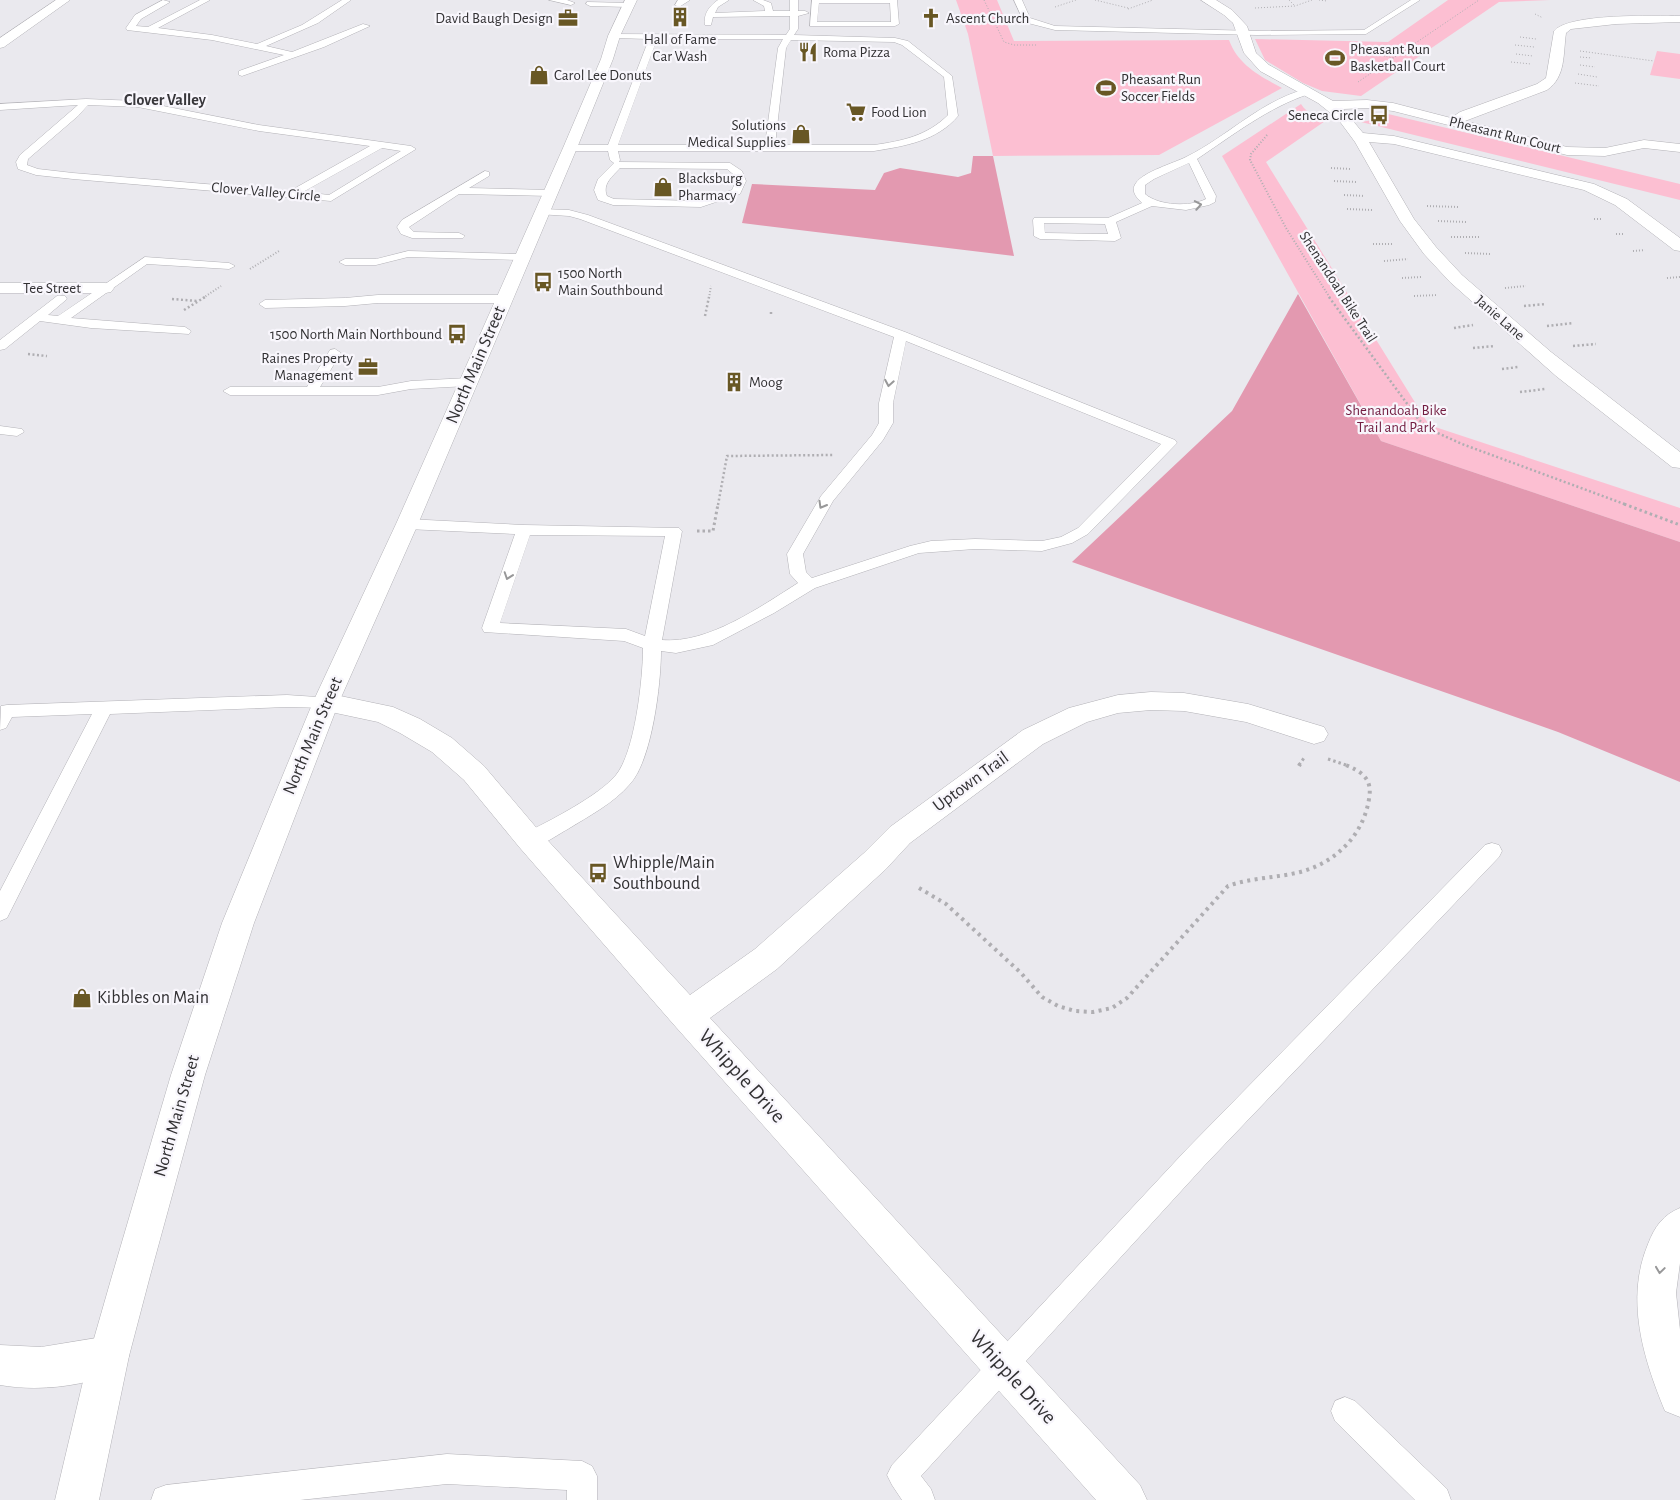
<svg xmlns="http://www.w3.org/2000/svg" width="1680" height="1500" viewBox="0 0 1680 1500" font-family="'Alegreya Sans',sans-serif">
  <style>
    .green { fill: #fcbfd2 }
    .forest { fill: #e399b0 }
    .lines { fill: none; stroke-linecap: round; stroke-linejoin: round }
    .service-casing { stroke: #b3b2b7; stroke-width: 1 }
    .minor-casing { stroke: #b3b2b7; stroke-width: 1 }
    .tertiary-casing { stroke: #b3b2b7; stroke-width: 1 }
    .primary-casing { stroke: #b3b2b7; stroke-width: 1 }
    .path-far4 { stroke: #afaeb2; stroke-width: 1; stroke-dasharray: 1 2; stroke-linecap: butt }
    .path-far3 { stroke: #afaeb2; stroke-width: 2; stroke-dasharray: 1 2; stroke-linecap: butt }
    .path-far2 { stroke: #afaeb2; stroke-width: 2.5; stroke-dasharray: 2 2.5; stroke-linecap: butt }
    .path-far1 { stroke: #afaeb2; stroke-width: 3; stroke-dasharray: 2.5 3; stroke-linecap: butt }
    .path { stroke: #afaeb2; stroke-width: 4; stroke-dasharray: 3 4.5; stroke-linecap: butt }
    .service { fill: #fff; fill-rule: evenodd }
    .minor { fill: #fff; fill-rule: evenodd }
    .tertiary { fill: #fff; fill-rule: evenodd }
    .primary { fill: #fff; fill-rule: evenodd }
    .oneway { stroke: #989899 }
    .labels { text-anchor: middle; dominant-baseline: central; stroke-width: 4.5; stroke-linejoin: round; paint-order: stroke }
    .far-poi-label { font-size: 15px; fill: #323133; stroke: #f8f6fc; text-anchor: start }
    .far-street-label { font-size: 15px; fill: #323133; stroke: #f8f6fc }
    .far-park-label { font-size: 15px; fill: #721c40; stroke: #f8f6fc }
    .far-neighbourhood-label { font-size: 16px; font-weight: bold; fill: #38373b; stroke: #f8f6fc }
    .street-label { font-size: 18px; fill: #323133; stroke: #f8f6fc }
    .poi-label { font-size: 18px; fill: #323133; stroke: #f8f6fc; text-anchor: start }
    .near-street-label { font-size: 21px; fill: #323133; stroke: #f8f6fc }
  </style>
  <rect width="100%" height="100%" fill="#eae9ee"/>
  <path class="green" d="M956 0H997L1014 41 1229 40C1238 65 1260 76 1282 88L1159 155 993 156 968 34Z
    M1448 0H1550L1499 2 1361 96 1322 91 1303 83 1265 60 1255 39 1388 42Z
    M1657 51 1680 54V79L1650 75Z
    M1301 104C1307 114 1318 117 1328 119L1266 162 1429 425 1680 508V542L1381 441 1222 156Z
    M1384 113 1680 184V200L1361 122 1378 119Z"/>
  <path class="forest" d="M973 156H993L1014 256 742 223 752 184 875 190 884 173 900 168 958 177 971 173Z
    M1298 294 1381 441 1680 542V782L1558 732 1072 562 1232 411Z"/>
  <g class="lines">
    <defs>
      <path id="service" d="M163 0 170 2 141 19 136 26 148 27 200 0H210L158 28 212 35 257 44 302 25 342 0H351L318 23 266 46 292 52 363 24 370 26 324 47 242 76 239 75V71L284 55 212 40 127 30 126 28 135 15Z
        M549 0H567L575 3 571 5Z
        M678 0H690L679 7 675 5Z
        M718 0H729L718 7 715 13 765 11 764 6 753 0H763L771 3 773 11H790V0H798V11H805L809 13 798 16V29L794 35 895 38 908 41 952 76 958 116C937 141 905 146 874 151H618L620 160 619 162 730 163 742 171 746 181 740 194 701 207 613 205 598 200 594 190 598 179 614 163 610 160 608 151H570L565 148 570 145H608L649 39 614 38H611V34L786 35 790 29V16L713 17 711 25H705C703 15 709 6 718 0ZM657 39H783L778 48 765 145H618ZM791 40 894 42 902 45 944 77 948 115C927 136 902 141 874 145H775L786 48ZM620 168 727 169 733 174 736 181 732 190 700 201 614 199 607 196C602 184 612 177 620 168Z
        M812 0H897L899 24 895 26H810ZM819 3H890L891 22H817Z
        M1014 0H1022L1030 18 1055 26 1257 31 1364 30 1411 0H1420L1366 34 1257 35 1055 30 1024 22Z
        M587 2 629 3 633 5 629 7 590 6 586 4Z
        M1306 89 1311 92 1309 94C1269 107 1233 135 1197 159L1216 196 1215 202 1209 205 1186 210 1152 206 1116 222 1121 238 1115 241 1040 239 1034 236 1033 220 1034 218H1108L1142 203C1137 198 1130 191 1136 183 1143 172 1174 163 1186 157 1227 137 1260 101 1306 89ZM1189 163 1206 199C1190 207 1159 206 1145 194V185L1154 179ZM1044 223 1105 224 1108 234 1045 233Z
        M86 99 138 101 259 125 411 146 416 149 331 201 73 179 36 175 18 169 16 162 20 155 78 105 0 110V104ZM88 105 138 107 259 131 370 146 290 191 73 173 38 169 27 165 28 159 78 116ZM382 148 401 151 329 195 303 192Z
        M485 171 489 172V176L469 188 551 190 556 193 551 196 459 194 409 227 414 232 459 233 465 236 463 238H412L401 234 397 227 402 220Z
        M542 209 569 210 588 215 905 332 1175 440 1177 443 1088 534 1072 543 1042 551 975 549 919 553 815 588 774 613 713 645 676 653 661 651C661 684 652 760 630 784 614 803 589 816 568 829 555 836 538 850 523 846L520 840 523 834C548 822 600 795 616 775 635 752 643 678 643 648L624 641 484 632 482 628 515 534 407 529 402 527 399 524 402 521 407 519 524 525 679 528 682 531 662 640C708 644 760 607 798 583L790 574 787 554 821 496 872 435 879 423V403L894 337 580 219 569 216 538 214 537 212ZM906 341 1161 444 1078 528 1061 537 1042 541 975 539 931 541 910 546 812 578 806 572 803 554 833 501 883 440 893 423V403ZM530 535 665 536 645 636 626 629 500 623Z
        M408 251 522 254 528 257 522 260 408 257 376 265H345L339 262 345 259H376Z
        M145 257 229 263 235 266 229 269 147 264 71 318 185 327 191 331 189 334 91 328 40 321 5 349 0 350V340L57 296H65L67 299 48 315 58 316Z
        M378 295H504L510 299 504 303H378L345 306 265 308 259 304 265 300 345 298Z
        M335 349 341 353 320 387H378L411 381 468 378 475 382 468 386 411 389 378 395H230L223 391 230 387H307L330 350Z
        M0 426 22 429 24 432 17 436 0 434Z
        M287 695 332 698 335 702 332 706 326 708 287 707 110 714 7 918 0 921V891L92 714 12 717 6 728 0 730 1 706 7 705Z
        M1492 843 1499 845 1502 851 1499 857 1204 1166 921 1476 931 1489 935 1500H902L892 1485 887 1475 892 1465 1186 1150 1485 845Z
        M1345 1397 1355 1401 1447 1489 1451 1500H1415L1335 1421 1331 1411 1335 1401Z
        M447 1454 582 1461 592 1466 597 1476V1500H567V1490L447 1484 300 1500H151L155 1489 166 1485Z"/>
      <path id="minor" d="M1201 0H1216L1232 10 1247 26 1256 53 1269 65 1333 101 1367 100 1393 103 1451 118 1460 112 1537 84 1546 78 1554 31C1569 13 1655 16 1680 16V22L1616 24 1571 29 1566 33C1563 54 1566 77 1547 90L1465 121 1567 147 1605 148 1644 140 1680 144V152L1644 148 1605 156 1567 155 1393 111 1367 108 1343 109 1363 133 1394 136 1594 184 1627 199 1680 238V251L1674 250 1615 205 1584 190 1394 144 1369 142 1414 219 1436 247 1462 275 1551 352 1680 452V468L1672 467 1556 376 1450 282 1424 254 1400 221 1355 142 1338 119 1318 103 1260 71 1244 53 1233 23 1224 15Z
        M0 283H105L111 284 114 288 111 292 105 293H0Z
        M1151 692 1184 693 1248 704 1324 727 1328 734 1324 741 1314 744 1246 722 1184 711 1151 710 1118 713 1087 722 1043 744 910 843 886 869 777 969 710 1018 1140 1485 1147 1500H1096L675 1026 520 848 464 780 432 752 400 733 378 722 317 709 313 702 317 695 326 693 393 707 420 719 452 738 484 766 540 832 690 995 755 949 864 853 890 827 1023 730 1069 708 1118 695Z
        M1680 1208V1263L1676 1293 1680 1330V1417L1665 1411C1643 1358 1625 1299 1648 1244 1655 1226 1663 1215 1680 1208Z"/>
      <path id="tertiary" d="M56 0H70L4 47 0 48V38Z
        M109 1336 123 1342 129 1356 123 1370C86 1386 40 1392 0 1385V1345L41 1347Z"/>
      <path id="primary" d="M625 0H637L620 36 613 59 577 148 418 524 339 702 254 923 205 1075 150 1276 129 1356 99 1500H55L89 1356 112 1276 171 1075 222 923 313 702 396 524 563 148 601 59 608 36Z"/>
    </defs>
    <use href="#service" class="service-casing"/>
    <use href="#minor" class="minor-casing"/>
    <use href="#tertiary" class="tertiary-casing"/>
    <use href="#primary" class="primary-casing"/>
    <path class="path-far4" d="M984 0 1004 42 1014 45H1038
      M1095 0 1128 8
      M1289 0 1295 6
      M1319 0 1327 1
      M1055 7 1076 0
      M1255 8 1295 6 1312 0
      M1128 9 1153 0
      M1535 14 1543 18
      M1520 37 1536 39
      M1515 45 1534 47
      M1580 51 1654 61
      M1366 52 1394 58
      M1516 54 1533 56
      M1580 57 1592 58
      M1511 62 1531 64
      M1580 65 1595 67
      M1578 74 1597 77
      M1358 82 1479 0
      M1575 83 1599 86"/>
    <path class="path-far3" d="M1267 135 1251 154 1250 160 1286 228 1330 298
      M1331 168 1351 169
      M1334 181 1357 182
      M1344 195 1365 196
      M1427 206 1458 207
      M1347 209 1372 210
      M1594 219H1601
      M1438 221 1466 222
      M1616 234H1623
      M1451 237H1481
      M1373 244H1394
      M1633 251 1645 250
      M1465 253 1490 254
      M1384 261 1408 259
      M250 269 279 251
      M1402 278 1421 277
      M1667 278 1680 277
      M1505 288 1526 286
      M1414 296 1438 295
      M203 298 221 286
      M709 298 711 286"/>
    <path class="path-far2" d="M1329 297 1419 420 1431 430 1462 444 1627 505
      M172 299 197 301
      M1524 306 1546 304
      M184 310 205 297
      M771 312V316
      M705 316 709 297
      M1547 326 1573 323
      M1454 328 1473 325
      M1573 346 1596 344
      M1473 348 1495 346
      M28 354 47 356
      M1502 369 1518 367
      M1520 392 1545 389
      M718 505 727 456 833 455"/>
    <path class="path-far1" d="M1624 504 1680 525
      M697 531H713L718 504
      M1328 759 1346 765
      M1299 765 1304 758"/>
    <path class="path" d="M1299 766 1300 764
      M919 888 946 904 1021 973 1042 997 1058 1006 1075 1011 1093 1012 1112 1008 1127 998 1228 886C1250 878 1273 878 1296 873 1333 865 1363 837 1369 799 1373 778 1361 771 1343 764"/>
    <use href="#service" class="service"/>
    <use href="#minor" class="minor"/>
    <use href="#tertiary" class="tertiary"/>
    <use href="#primary" class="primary"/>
  </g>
  <defs><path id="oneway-chevron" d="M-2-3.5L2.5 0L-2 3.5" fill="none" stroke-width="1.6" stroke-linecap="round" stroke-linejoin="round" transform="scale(1.25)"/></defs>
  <g class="oneway">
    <use href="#oneway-chevron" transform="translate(1198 205) rotate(-10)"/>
    <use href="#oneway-chevron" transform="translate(889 383) rotate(100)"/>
    <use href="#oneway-chevron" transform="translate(822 505) rotate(120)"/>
    <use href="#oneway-chevron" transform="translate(508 576) rotate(109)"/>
    <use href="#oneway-chevron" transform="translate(1660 1270) rotate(98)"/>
  </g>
  <defs>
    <symbol id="building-bare" viewBox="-9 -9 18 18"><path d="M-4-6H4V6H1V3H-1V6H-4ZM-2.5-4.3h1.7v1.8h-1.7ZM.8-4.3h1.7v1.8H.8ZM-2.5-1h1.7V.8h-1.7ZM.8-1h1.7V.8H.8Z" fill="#685724" stroke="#f8f6fc" stroke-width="2.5" paint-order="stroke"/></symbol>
    <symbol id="office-bare" viewBox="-9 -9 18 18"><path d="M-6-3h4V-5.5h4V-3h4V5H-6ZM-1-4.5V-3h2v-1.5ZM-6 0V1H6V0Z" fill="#685724" stroke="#f8f6fc" stroke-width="2.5" paint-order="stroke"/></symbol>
    <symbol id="church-bare" viewBox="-9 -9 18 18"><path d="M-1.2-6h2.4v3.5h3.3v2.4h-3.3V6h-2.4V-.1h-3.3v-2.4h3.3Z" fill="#685724" stroke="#f8f6fc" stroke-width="2.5" paint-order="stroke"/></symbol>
    <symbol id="restaurant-bare" viewBox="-9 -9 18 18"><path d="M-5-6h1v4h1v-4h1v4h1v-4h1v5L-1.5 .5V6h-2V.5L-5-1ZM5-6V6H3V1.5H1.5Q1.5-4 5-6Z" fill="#685724" stroke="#f8f6fc" stroke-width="2.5" paint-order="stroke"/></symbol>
    <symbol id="stadium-bare" viewBox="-9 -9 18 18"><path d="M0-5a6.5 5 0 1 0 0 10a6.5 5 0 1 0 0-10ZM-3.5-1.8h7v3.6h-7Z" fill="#685724" stroke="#f8f6fc" stroke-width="2.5" paint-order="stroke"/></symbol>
    <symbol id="shop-bare" viewBox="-9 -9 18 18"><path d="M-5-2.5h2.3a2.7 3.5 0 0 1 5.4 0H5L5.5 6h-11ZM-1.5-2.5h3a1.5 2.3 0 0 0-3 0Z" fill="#685724" stroke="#f8f6fc" stroke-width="2.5" paint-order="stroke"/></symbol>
    <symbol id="supermarket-bare" viewBox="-9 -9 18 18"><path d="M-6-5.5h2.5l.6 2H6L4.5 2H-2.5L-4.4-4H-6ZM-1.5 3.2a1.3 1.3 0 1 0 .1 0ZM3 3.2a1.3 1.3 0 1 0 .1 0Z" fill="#685724" stroke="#f8f6fc" stroke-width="2.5" paint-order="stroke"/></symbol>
    <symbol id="bus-bare" viewBox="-9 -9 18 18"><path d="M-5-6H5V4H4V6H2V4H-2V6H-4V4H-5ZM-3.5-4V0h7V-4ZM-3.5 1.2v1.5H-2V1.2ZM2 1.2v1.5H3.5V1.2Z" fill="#685724" stroke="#f8f6fc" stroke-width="2.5" paint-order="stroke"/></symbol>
  </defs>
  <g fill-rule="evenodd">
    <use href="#building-bare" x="666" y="3" width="28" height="28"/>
    <use href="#office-bare" x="554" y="4" width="28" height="28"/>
    <use href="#church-bare" x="917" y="4" width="28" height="28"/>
    <use href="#restaurant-bare" x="794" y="38" width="28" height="28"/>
    <use href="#stadium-bare" x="1321" y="44" width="28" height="28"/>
    <use href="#shop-bare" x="525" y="61" width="28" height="28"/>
    <use href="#stadium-bare" x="1092" y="74" width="28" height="28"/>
    <use href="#supermarket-bare" x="842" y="98" width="28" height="28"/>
    <use href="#bus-bare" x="1365" y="101" width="28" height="28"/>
    <use href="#shop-bare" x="787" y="120" width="28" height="28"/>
    <use href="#shop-bare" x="649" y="173" width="28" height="28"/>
    <use href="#bus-bare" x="529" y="268" width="28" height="28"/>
    <use href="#bus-bare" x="443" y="320" width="28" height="28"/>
    <use href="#office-bare" x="354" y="353" width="28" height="28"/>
    <use href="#building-bare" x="720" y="368" width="28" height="28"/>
    <use href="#bus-bare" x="584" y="859" width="28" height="28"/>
    <use href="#shop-bare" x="68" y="984" width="28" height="28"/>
  </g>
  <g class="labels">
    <g class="far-poi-label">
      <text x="553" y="18" text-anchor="end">David Baugh Design</text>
      <text x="946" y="18">Ascent Church</text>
      <text x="680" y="39" text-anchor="middle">Hall of Fame<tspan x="680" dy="17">Car Wash</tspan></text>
      <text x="1350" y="49">Pheasant Run<tspan x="1350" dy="17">Basketball Court</tspan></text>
      <text x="823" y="52">Roma Pizza</text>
      <text x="554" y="75">Carol Lee Donuts</text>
      <text x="1121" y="79">Pheasant Run<tspan x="1121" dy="17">Soccer Fields</tspan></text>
      <text x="871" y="112">Food Lion</text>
      <text x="1364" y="115" text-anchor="end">Seneca Circle</text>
      <text x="786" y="125" text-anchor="end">Solutions<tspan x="786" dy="17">Medical Supplies</tspan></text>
      <text x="678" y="178">Blacksburg<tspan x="678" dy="17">Pharmacy</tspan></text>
      <text x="558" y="273">1500 North<tspan x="558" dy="17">Main Southbound</tspan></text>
      <text x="442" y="334" text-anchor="end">1500 North Main Northbound</text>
      <text x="353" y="358" text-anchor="end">Raines Property<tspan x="353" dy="17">Management</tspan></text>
      <text x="749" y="382">Moog</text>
    </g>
    <g class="far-street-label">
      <text transform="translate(1505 135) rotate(14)">Pheasant Run Court</text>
      <text transform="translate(266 192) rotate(5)">Clover Valley Circle</text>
      <text transform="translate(1338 287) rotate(57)">Shenandoah Bike Trail</text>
      <text x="52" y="288">Tee Street</text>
      <text transform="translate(1500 318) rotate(41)">Janie Lane</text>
    </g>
    <g class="far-park-label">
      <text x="1396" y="410">Shenandoah Bike<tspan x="1396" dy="17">Trail and Park</tspan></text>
    </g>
    <g class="far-neighbourhood-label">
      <text x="165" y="100">Clover Valley</text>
    </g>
    <g class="street-label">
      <text transform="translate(476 365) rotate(-67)">North Main Street</text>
      <text transform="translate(313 736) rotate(-67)">North Main Street</text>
      <text transform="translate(971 782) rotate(-36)">Uptown Trail</text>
      <text transform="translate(177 1116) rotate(-74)">North Main Street</text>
    </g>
    <g class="poi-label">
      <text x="613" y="863">Whipple/Main<tspan x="613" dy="21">Southbound</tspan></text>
      <text x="97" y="998">Kibbles on Main</text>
    </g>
    <g class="near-street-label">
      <text transform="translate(742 1076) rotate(48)">Whipple Drive</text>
      <text transform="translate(1013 1377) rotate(48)">Whipple Drive</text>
    </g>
  </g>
</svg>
